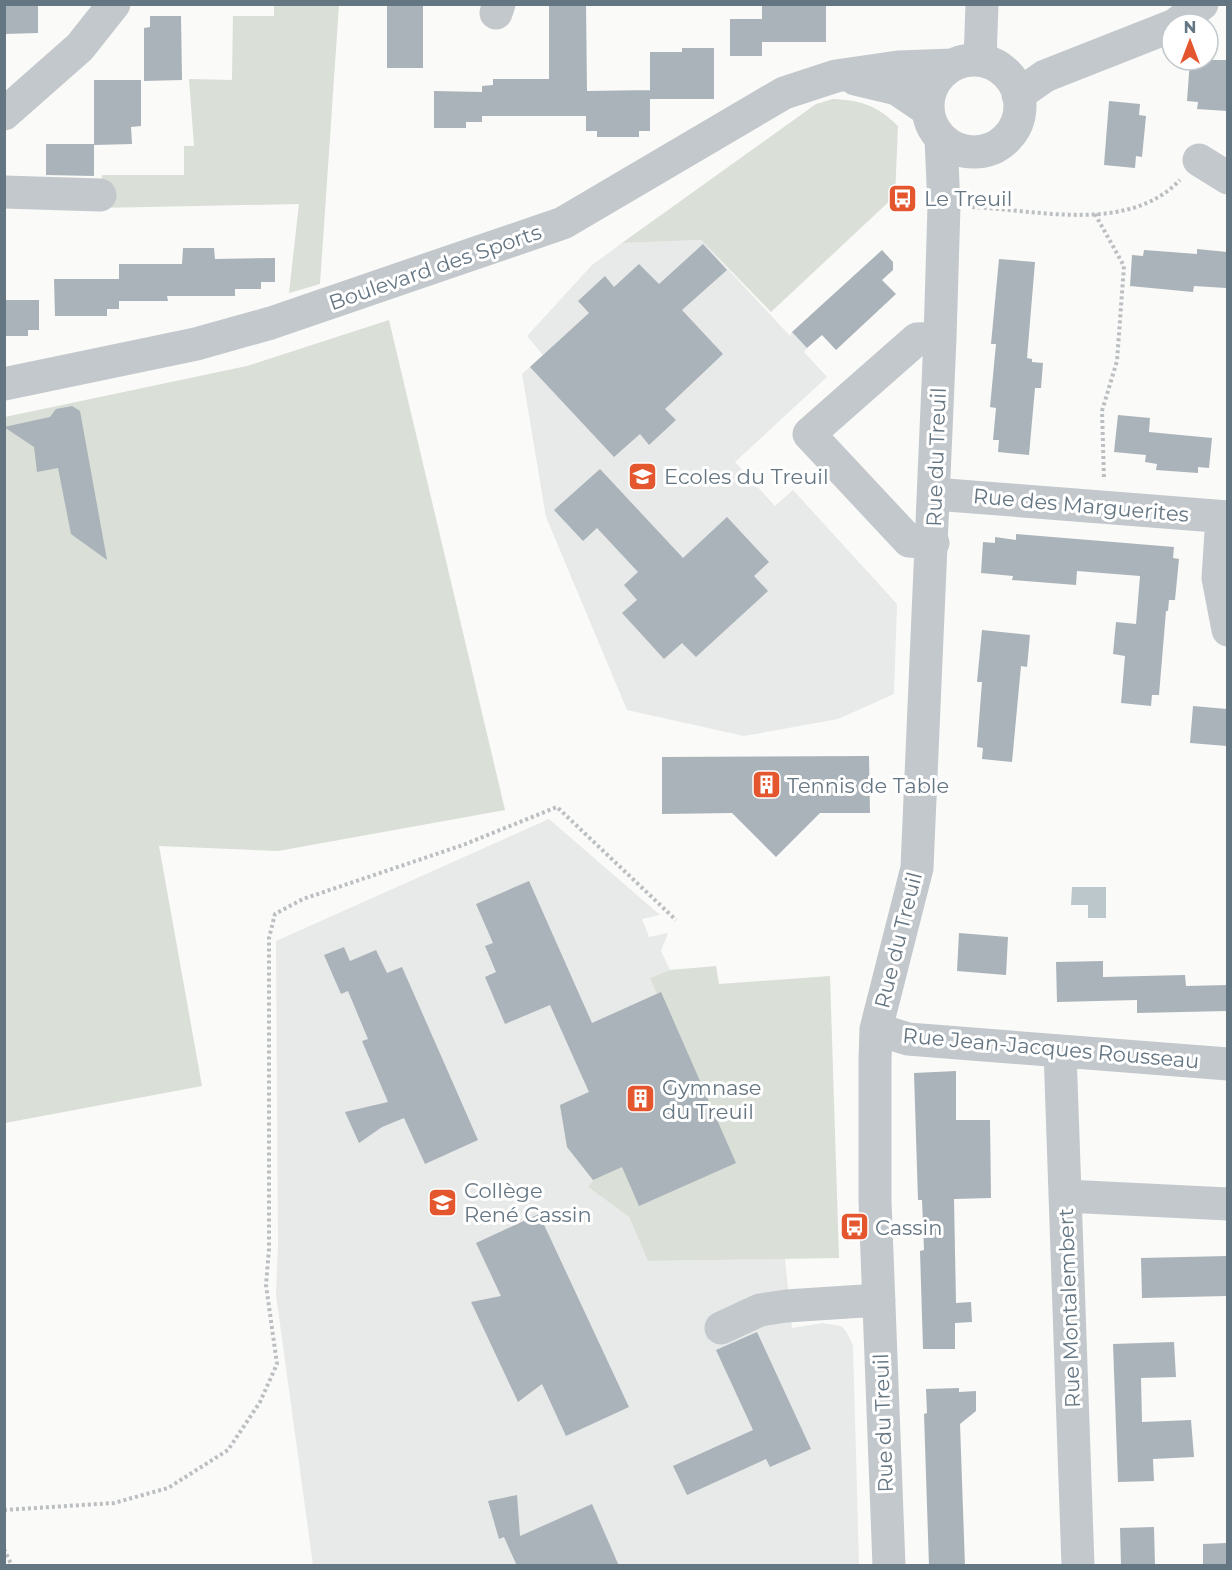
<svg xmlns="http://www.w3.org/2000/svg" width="1232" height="1570" viewBox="0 0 1232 1570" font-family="Montserrat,sans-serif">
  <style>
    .built { fill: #e8e9e9 }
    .green { fill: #dadfd7 }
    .water { fill: #bbc7cb }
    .building { fill: #aab3b9 }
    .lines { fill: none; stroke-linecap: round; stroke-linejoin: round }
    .path { stroke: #bbbfc2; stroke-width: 4; stroke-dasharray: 3 3; stroke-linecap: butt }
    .minor { stroke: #c3c8cc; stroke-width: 33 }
    .labels { text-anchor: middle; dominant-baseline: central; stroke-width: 6; stroke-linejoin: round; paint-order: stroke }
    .poi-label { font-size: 21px; fill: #657683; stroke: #fff; text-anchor: start }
    .street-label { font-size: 21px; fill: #657683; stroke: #fff }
  </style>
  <rect width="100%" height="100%" fill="#fafaf8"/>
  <path class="built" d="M701 240 790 336 792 332 807 348 804 352 827 377 735 462 775 506 793 490 897 604 894 694 838 719 744 736 627 710 546 517 522 374 543 355 527 336 592 265 622 243Z
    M549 819 660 915 642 919 649 937 668 933 661 951 670 970 650 978 658 994 589 1092 593 1180 588 1187 629 1217 648 1261 785 1259 792 1328 823 1323 841 1326 846 1331 853 1345 859 1565H313L276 1295 278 1244 276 941Z"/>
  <path class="green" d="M274 5H339L320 284 289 293 299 204 98 208 102 175H184V146H194L189 79 232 80 233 16H274Z
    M833 99C861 100 878 106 898 126L895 196 771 312 701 240 622 243 816 104Z
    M389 320 505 810 278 851 159 846 202 1086 5 1123V417L247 366Z
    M716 966 719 984 830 976 839 1258 648 1261 629 1217 588 1187 593 1180 567 1147 560 1105 589 1092 564 1036 657 994 650 978 670 970Z"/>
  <path class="water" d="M1072 887H1106V918H1088V905H1071Z"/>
  <path class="building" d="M4 4H38V33L4 34Z
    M387 4H423V68H387Z
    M549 4H586L587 91 650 90V131H639V137H597V131H586V116H482V122H466V128H434V91L482 92V86L493 85V79H549Z
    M794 4H826V42H762V56H730V19H762V5Z
    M150 16H181L182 80 144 81V28L150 27Z
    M682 48H714V99H650V52H682Z
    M1190 60H1227V111L1197 109 1198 102 1187 101Z
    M94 80H141V126L131 127 132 144 94 145Z
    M1109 101 1140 104 1139 115 1146 116 1142 157 1136 156 1135 168 1104 165Z
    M46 144H94V176L46 175Z
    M703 244 727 270 682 310 723 354 665 409 676 420 649 445 640 434 614 457 530 367 589 313 578 301 605 276 614 287 639 264 659 284Z
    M183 248H214L215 259 275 258V282H261V289H235V296H167L168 301H119V309H107V316H55L54 279H119V264H182Z
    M1197 249 1227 252 1226 288 1194 286 1193 292 1130 286 1132 255 1143 256 1144 250 1197 254Z
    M882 250 893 262V270L882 280 896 294 836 350 822 335 807 348 792 332Z
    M999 259 1035 262 1027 358 1032 359V362L1043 363 1041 388H1035L1029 455 998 452 999 440H993L996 408 990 407 996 344H991Z
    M4 300H39V330H28V336H4Z
    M72 406 80 411 107 560 71 534 58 468 37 472 34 447 4 427 50 417 56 409Z
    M1118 415 1150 418 1149 432 1212 438 1209 468 1198 467V473L1156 470 1157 464 1145 462 1146 455 1114 452Z
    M600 469 683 558 727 517 769 562 754 576 768 591 696 657 682 643 664 659 622 613 637 600 624 585 638 572 597 528 583 541 554 510Z
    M1016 534 1174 547 1173 558 1179 559 1175 600H1169L1168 611H1166L1159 695H1152L1151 706 1121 703 1125 656 1113 654 1116 622 1136 624 1140 576 1077 571 1076 585 1012 580 1013 576 981 573 983 542 995 543V537L1016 540Z
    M982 630 1030 635 1027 667 1021 666 1012 762 982 759 983 748 977 747 982 682H977Z
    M1193 706 1227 709V746L1190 743Z
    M869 756 870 813H820L776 857 732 813 662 814V757Z
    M529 881 592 1023 661 992 736 1163 639 1206 622 1167 593 1180 567 1147 560 1105 589 1092 550 1005 505 1024 485 977 496 972 485 946 493 943 476 904Z
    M959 933 1008 937 1006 975 957 971Z
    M344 947 350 961 376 950 387 973 402 967 478 1140 425 1164 404 1118 382 1127 359 1143 345 1112 388 1102 362 1041 368 1039 348 991 341 994 324 955Z
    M1103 961V977L1185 975 1186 986 1227 985V1011L1137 1013V1000L1057 1002 1056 962Z
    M956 1071V1120H990L991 1198 954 1199 956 1303 971 1302 972 1322 955 1323V1349H923L920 1251 924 1250 922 1200H918L914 1073Z
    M539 1214 629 1407 566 1436 542 1384 518 1402 471 1302 501 1296 476 1243Z
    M1227 1256V1296L1142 1298 1141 1258Z
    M757 1332 811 1449 770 1467 766 1459 687 1495 673 1466 753 1430 716 1350Z
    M1174 1342 1176 1377 1141 1378 1142 1422 1191 1420 1194 1457 1153 1459 1154 1481 1118 1482 1113 1344Z
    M959 1388V1392L976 1391V1411L960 1424 965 1566H929L924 1414 927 1413 926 1389Z
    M517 1495 520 1536 592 1504 619 1566H517L504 1537 499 1539 488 1501Z
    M1154 1527 1155 1566H1121L1120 1528Z
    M1227 1543V1566H1203V1544Z"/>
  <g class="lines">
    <path class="path" d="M972 207C1038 210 1128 234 1180 180
      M1095 214 1124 266 1117 361 1102 411 1104 479
      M4 1510 114 1503 168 1488 228 1450 260 1402 277 1364 266 1285 269 1249V938L275 914 303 899 463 845 557 807 676 920
      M4 1549 12 1566"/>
    <path class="minor" d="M496 13 499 4
      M1176 24 1202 4
      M980 60 982 4
      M928 106a46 46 0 1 1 92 0a46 46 0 1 1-92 0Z
      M855 79 897 89 928 110
      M1018 95 1045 76 1172 26
      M4 114 80 47 114 4
      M1199 160 1228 178
      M4 192 100 195
      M4 384 196 344 271 323 563 223 784 93 836 76 898 67 953 65
      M934 494 1228 517
      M1222 517 1218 578 1228 630
      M933 543 909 541 809 434 917 339 940 338
      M876 1029 908 1039 1228 1064
      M1060 1051 1078 1566
      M1065 1196 1228 1204
      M721 1328 760 1310 786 1306 879 1300
      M889 1566 875 1201V1059L876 1029 917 868 940 338 944 206 941 139"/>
  </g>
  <defs>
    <symbol id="bus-square" viewBox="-11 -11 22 22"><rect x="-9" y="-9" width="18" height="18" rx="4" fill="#e4572e" stroke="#fff"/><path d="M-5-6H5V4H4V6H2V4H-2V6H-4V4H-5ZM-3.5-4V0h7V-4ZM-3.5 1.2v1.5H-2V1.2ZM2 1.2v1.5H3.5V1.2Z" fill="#fff"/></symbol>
    <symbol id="school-square" viewBox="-11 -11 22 22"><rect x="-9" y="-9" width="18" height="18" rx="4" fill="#e4572e" stroke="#fff"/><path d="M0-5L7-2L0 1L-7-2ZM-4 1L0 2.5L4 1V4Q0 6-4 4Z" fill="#fff"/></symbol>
    <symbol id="building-square" viewBox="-11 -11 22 22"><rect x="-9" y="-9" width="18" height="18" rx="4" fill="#e4572e" stroke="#fff"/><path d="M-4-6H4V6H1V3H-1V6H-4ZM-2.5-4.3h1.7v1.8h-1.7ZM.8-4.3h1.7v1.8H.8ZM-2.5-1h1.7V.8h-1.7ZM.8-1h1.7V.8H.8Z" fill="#fff"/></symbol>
  </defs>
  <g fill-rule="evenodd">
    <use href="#bus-square" x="886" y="182" width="33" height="33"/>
    <use href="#school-square" x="626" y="460" width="33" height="33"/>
    <use href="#building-square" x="750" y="768" width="33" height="33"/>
    <use href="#building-square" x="624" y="1082" width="33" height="33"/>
    <use href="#school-square" x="426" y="1186" width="33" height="33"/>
    <use href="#bus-square" x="838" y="1210" width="33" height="33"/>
  </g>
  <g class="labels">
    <g class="poi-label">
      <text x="924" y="198">Le Treuil</text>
      <text x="664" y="476">Ecoles du Treuil</text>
      <text x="787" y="785">Tennis de Table</text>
      <text x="662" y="1087">Gymnase<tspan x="662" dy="24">du Treuil</tspan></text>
      <text x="464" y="1190">Collège<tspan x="464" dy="24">René Cassin</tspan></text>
      <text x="875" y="1227">Cassin</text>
    </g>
    <g class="street-label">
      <text transform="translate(435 267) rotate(-19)">Boulevard des Sports</text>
      <text transform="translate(936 457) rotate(-88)">Rue du Treuil</text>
      <text transform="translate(1081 505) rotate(5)">Rue des Marguerites</text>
      <text transform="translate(898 940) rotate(-76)">Rue du Treuil</text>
      <text transform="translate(1051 1048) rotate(5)">Rue Jean-Jacques Rousseau</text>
      <text transform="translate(1069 1308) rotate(-92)">Rue Montalembert</text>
      <text transform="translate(883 1423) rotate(-92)">Rue du Treuil</text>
    </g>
  </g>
  <rect width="1232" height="1570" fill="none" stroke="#657683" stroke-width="12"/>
  <g transform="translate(1190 42)"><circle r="28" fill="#ffffff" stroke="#c1c8cd" stroke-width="1.5"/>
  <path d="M0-4.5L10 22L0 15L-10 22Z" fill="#e4572e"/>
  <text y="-9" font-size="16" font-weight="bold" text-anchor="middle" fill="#657683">N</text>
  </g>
</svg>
